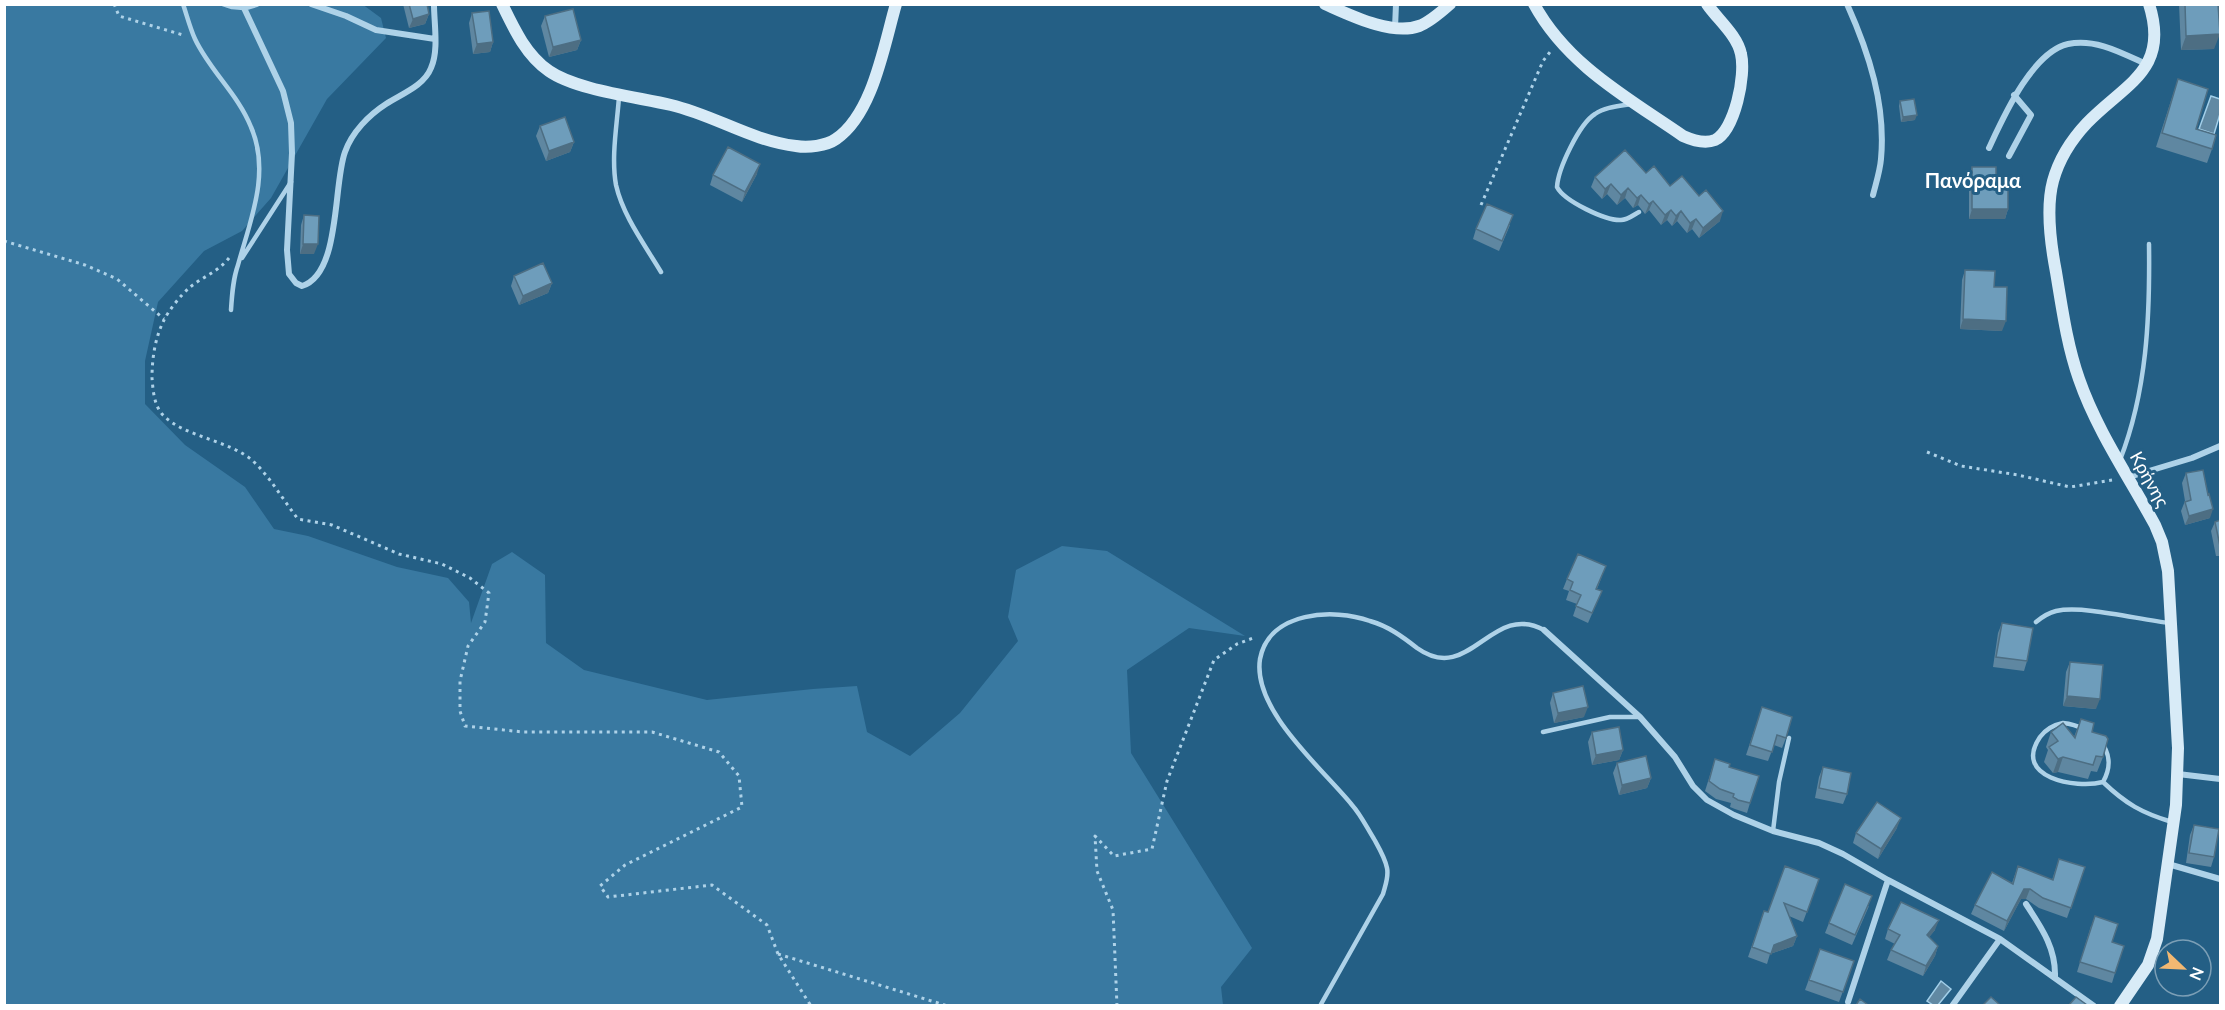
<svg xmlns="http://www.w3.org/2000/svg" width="2225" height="1010" viewBox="0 0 2225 1010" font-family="Lato,sans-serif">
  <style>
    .green { fill: #3979a1 }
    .water { fill: #6189a3; stroke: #a2cfe9; stroke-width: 1.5 }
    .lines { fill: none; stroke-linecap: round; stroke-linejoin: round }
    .path { stroke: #aed2e8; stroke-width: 3; stroke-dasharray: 3 4.5; stroke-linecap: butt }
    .lane { stroke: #aed2e8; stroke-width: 4.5 }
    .street { stroke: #aed2e8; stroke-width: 6 }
    .secondary { stroke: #d8ebf7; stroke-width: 12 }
    .wall { fill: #5f87a1 }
    .shaded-wall { fill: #4d6e83 }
    .building { fill: #6e9dbb; stroke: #4d6e83; stroke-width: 1.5 }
    .labels { text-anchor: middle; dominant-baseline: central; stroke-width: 6; stroke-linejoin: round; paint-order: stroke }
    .street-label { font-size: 18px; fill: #fff; stroke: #245f85 }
    .neighbourhood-label { font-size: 20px; font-weight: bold; fill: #fff; stroke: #245f85 }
  </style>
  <rect width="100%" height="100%" fill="#245f85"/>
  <path class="green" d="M362 4 381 18 386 38 327 99 271 198 242 231 204 251 158 302 145 361V404L185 445 245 487 274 529 308 536 397 567 448 578 469 602 471 623 492 564 512 552 545 575 546 643 584 670 707 700 813 689 857 686 867 732 910 756 960 713 1018 641 1008 617 1016 570 1062 546 1107 551 1245 636 1189 628 1127 670 1131 753 1252 948 1221 987 1223 1005 5 1006V5Z"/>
  <path class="water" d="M2211 96 2220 99V114L2214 134 2199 129Z
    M1941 981 1951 989 1938 1005H1933L1927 1001Z"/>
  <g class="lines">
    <path class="path" d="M114 4 119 16 183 35
      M1481 205 1543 61 1550 52
      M4 241 85 265 117 279 164 319
      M229 258C218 272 202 277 189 288 181 295 169 310 164 320 155 338 152 358 152 378 153 390 154 407 164 416 185 437 229 440 253 461 271 478 283 500 298 519L332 525 399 554 442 564 470 578 489 593 485 622 468 646 460 681V711L465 726 523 732H652L719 752 739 776 742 807 625 865 600 886 608 897 712 885 767 925 778 954 811 1006
      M1927 452 1961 466 2018 475 2070 487 2112 480
      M778 954 948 1006
      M1117 1006 1113 910 1097 871 1095 836 1114 856 1152 849 1167 781 1214 660 1237 644 1256 637"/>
    <path class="lane" d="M183 4C187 16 190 28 195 39 210 71 238 94 251 127 271 173 250 221 238 265 233 279 232 294 231 310
      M223 4 232 7 244 8
      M619 97C617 125 611 157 616 185 623 216 645 245 661 272
      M1631 104C1619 106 1605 107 1595 114 1579 124 1558 169 1557 187 1564 201 1606 221 1621 220 1628 220 1633 215 1639 212
      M242 258 291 182
      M2120 460C2147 391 2150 317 2149 244
      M2036 622C2042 617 2048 613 2056 611 2084 605 2140 620 2170 623
      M2063 723C2092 726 2121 750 2103 782 2076 789 2012 778 2040 737 2046 729 2053 725 2063 723Z
      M1543 732 1610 717H1640
      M2103 782C2126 804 2142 813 2172 822
      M1773 831 1779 782 1789 738
      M1320 1006 1383 894C1385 886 1389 877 1387 868 1385 858 1379 848 1374 839 1367 828 1361 815 1352 805 1323 769 1252 710 1260 659 1269 611 1334 608 1370 621 1388 626 1403 637 1417 648 1470 686 1491 601 1544 630"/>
    <path class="street" d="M257 4 244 8 283 91 291 123 292 153 287 250 289 274 296 283 302 286C341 274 333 184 345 152 352 132 369 115 386 104 401 94 424 86 431 68 439 50 434 24 434 4
      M311 4 346 16 376 30 435 39
      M1847 4C1869 53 1886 105 1881 159 1880 171 1876 183 1873 195
      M1395 28 1396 4
      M1989 148C2003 118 2032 52 2068 44 2095 38 2122 53 2146 64
      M2009 156 2031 115 2014 95
      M2129 477 2192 458 2220 446
      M1544 630 1640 717 1675 757 1693 786 1707 800 1734 815 1773 831 1819 843 1843 854 1888 880 2000 939 2094 1006
      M2178 774 2220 779
      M2168 864 2220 879
      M2026 904C2041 927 2056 948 2055 977
      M1848 1002 1888 880
      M1952 1006 2000 939"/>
    <path class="secondary" d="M502 4C514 29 526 55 549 71 576 90 637 97 671 105 714 115 752 141 796 146 808 148 826 146 836 139 873 114 884 45 896 4
      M1325 4C1350 15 1392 36 1419 26 1430 22 1441 12 1450 4
      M1534 4C1567 65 1628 98 1683 136 1692 140 1705 144 1715 140 1735 130 1746 75 1741 54 1737 35 1718 20 1707 4
      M2120 1006 2148 965 2157 939 2176 805 2178 748 2168 571 2162 542 2155 525C2129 477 2097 431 2079 379 2067 345 2062 308 2056 272 2051 246 2046 207 2053 181 2059 159 2071 140 2087 123 2126 83 2170 70 2149 4"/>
  </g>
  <path class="wall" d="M403 4H427L429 14 425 24 409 28Z
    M2179 4H2218L2214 49 2181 50Z
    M472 13 493 42 490 52 473 54 469 23Z
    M545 16 581 40 577 50 549 57 541 26Z
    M2178 79 2196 129 2212 149 2207 163 2156 147Z
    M1900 101 1915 120 1901 122 1899 106Z
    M540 126 574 142 570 152 546 161 536 136Z
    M1972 167 1996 185 2008 209 2005 219H1969V177Z
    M1646 173 1670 186 1720 221 1699 238 1692 229 1687 233 1677 221 1672 226 1667 220 1661 225 1649 210 1645 214 1638 205 1633 208 1625 198 1617 205 1607 194 1602 199 1591 187 1595 177Z
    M757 174 742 202 710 185 713 175Z
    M304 215 314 254H300L301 225Z
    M1510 225 1499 251 1473 239 1476 229Z
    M1965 270 1994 287 2002 331 1960 329 1962 280Z
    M514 276 552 283 548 293 519 305 511 286Z
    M2186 473 2208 495 2210 518 2185 525 2181 511 2185 501 2182 483Z
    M2220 520V556H2216L2211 531 2215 522Z
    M1602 576 1597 589 1602 591 1588 623 1573 616 1577 604 1566 600 1569 591 1563 589 1567 579Z
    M2002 623 2027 661 2024 671 1993 667 1998 633Z
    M2070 662 2096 709 2063 706 2066 672Z
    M1553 693 1584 717 1554 723 1550 703Z
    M1762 707 1786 738 1782 748 1774 745 1768 761 1746 755Z
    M2081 719 2092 732 2103 757 2097 772 2091 771 2088 779 2058 772 2053 773 2044 762 2048 750 2046 747 2051 732 2074 737Z
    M1592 732 1623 750 1619 760 1592 765 1588 742Z
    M1715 759 1729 767 1750 803 1747 813 1735 809 1730 807 1731 803 1716 799 1705 791Z
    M1617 763 1651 778 1647 788 1619 795 1613 773Z
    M1823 767 1847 794 1843 804 1815 798 1819 777Z
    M2194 825 2214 857 2211 867 2186 863 2190 835Z
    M1897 828 1878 859 1853 843 1856 833Z
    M2059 859 2085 867 2067 918 2039 908 2026 899H2021L2004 931 1971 914 1975 905 2012 883 2018 866 2052 880Z
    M1819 879 1803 922 1789 916 1797 936 1793 946 1770 954 1767 964 1748 957 1764 911 1768 912Z
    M1869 906 1852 945 1825 933 1829 923Z
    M2091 926 2115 973 2112 983 2077 972Z
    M1888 929 1935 930 1929 937 1938 946 1935 956 1923 976 1887 960 1891 950 1895 944 1885 939Z
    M1820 949 1854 961 1839 1002 1805 990Z"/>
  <path class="shaded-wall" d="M429 14 425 24 409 28 413 19Z
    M2220 34 2214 49 2181 50 2186 36Z
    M581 40 577 50 549 57 553 47Z
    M493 42 490 52 473 54 477 44Z
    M1917 115 1915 120 1901 122 1903 117Z
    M574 142 570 152 546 161 549 151Z
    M760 164 757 174 742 202 745 192Z
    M1611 184 1607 194 1602 199 1605 189Z
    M1628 188 1625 198 1617 205 1621 195Z
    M1641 195 1638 205 1633 208 1637 198Z
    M1653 201 1649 210 1645 214 1649 204Z
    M1972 209H2008L2005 219H1969Z
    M1671 210 1667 220 1661 225 1665 215Z
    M1681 211 1677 221 1672 226 1676 216Z
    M1723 211 1720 221 1699 238 1703 228Z
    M1696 219 1692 229 1687 233 1690 223Z
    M303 244H318L314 254H300Z
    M552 283 548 293 519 305 523 296Z
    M1963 319 2006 321 2002 331 1960 329Z
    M2213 509 2210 518 2185 525 2189 516Z
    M2067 696 2100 699 2096 709 2063 706Z
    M1588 707 1584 717 1554 723 1558 713Z
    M1623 750 1619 760 1592 765 1596 755Z
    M2063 757 2058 772 2053 773 2058 759Z
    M1651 778 1647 788 1619 795 1622 785Z
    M1901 818 1897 828 1878 859 1881 849Z
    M2024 889H2030L2026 899H2021L2004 931 2007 921Z
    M1939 920 1935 930 1923 945 1927 935Z
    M1797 936 1793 946 1770 954 1774 945Z
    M1938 946 1935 956 1923 976 1926 966Z"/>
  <path class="building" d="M409 4H427L429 14 413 19Z
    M2185 4H2218L2220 34 2186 36Z
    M573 9 581 40 553 47 545 16Z
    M489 11 493 42 477 44 472 13Z
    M2178 79 2208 89 2196 129 2216 135 2212 149 2162 133Z
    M1914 99 1917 115 1903 117 1900 101Z
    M565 117 574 142 549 151 540 126Z
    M728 147 760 164 745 192 713 175Z
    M1625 150 1646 173 1654 166 1670 186 1682 176 1699 196 1706 190 1723 211 1703 228 1696 219 1690 223 1681 211 1676 216 1671 210 1665 215 1653 201 1649 204 1641 195 1637 198 1628 188 1621 195 1611 184 1605 189 1595 177Z
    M1972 167H1996V185H2008V209H1972Z
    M1487 204 1513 215 1502 241 1476 229Z
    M304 215 319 216 318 244H303Z
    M543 263 552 283 523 296 514 276Z
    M1965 270 1995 271 1994 287H2007L2006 321 1963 319Z
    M2203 470 2208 495 2209 494 2213 509 2189 516 2185 502 2191 500 2186 473Z
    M2220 520V546L2215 522Z
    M1578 554 1606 566 1596 589 1602 591 1592 613 1576 606 1581 595 1570 590 1573 582 1567 579Z
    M2002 623 2033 628 2027 661 1996 657Z
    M2070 662 2103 665 2100 699 2067 696Z
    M1583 686 1588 707 1558 713 1553 693Z
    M1762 707 1792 717 1786 738 1777 735 1772 752 1750 745Z
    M2081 719 2094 723 2092 732 2106 736 2108 739 2103 757 2096 756 2093 765 2063 757 2058 759 2049 747 2058 741 2051 732 2063 723 2075 738Z
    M1619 727 1623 750 1596 755 1592 732Z
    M1646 756 1651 778 1622 785 1617 763Z
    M1715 759 1730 764 1729 767 1759 776 1750 803 1738 800 1733 797 1734 794 1720 789 1709 781Z
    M1823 767 1851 773 1847 794 1819 788Z
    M1877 802 1901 818 1881 849 1856 833Z
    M2194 825 2219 829 2214 857 2189 853Z
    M2059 859 2085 867 2071 908 2043 898 2030 889H2024L2007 921 1975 905 1992 872 2013 884 2018 866 2053 880Z
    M1785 866 1819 879 1807 912 1784 903 1797 936 1774 945 1771 954 1752 947 1764 911 1768 912Z
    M1845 884 1872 896 1855 935 1829 923Z
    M1901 902 1939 920 1927 935 1938 946 1926 966 1891 950 1900 935 1888 929Z
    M2095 916 2118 924 2112 942 2124 946 2115 973 2080 962Z
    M1820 949 1854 961 1843 992 1809 980Z
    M1991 997 2000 1005H1983Z
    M2076 997 2087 1005H2069Z
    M1860 999 1868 1005H1856Z"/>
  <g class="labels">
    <g class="street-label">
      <text transform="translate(2150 479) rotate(61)">Κρήνης</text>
    </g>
    <g class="neighbourhood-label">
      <text x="1973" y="180">Πανόραμα</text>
    </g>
  </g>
  <rect width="2225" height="1010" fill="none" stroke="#ffffff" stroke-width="12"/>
  <g transform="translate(2183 968) rotate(113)"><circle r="28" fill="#245f85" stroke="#7c9fb6" stroke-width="1.5"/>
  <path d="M0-4.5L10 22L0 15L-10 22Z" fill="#f2b872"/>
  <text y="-9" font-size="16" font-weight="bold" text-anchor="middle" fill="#ffffff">N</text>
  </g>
</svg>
